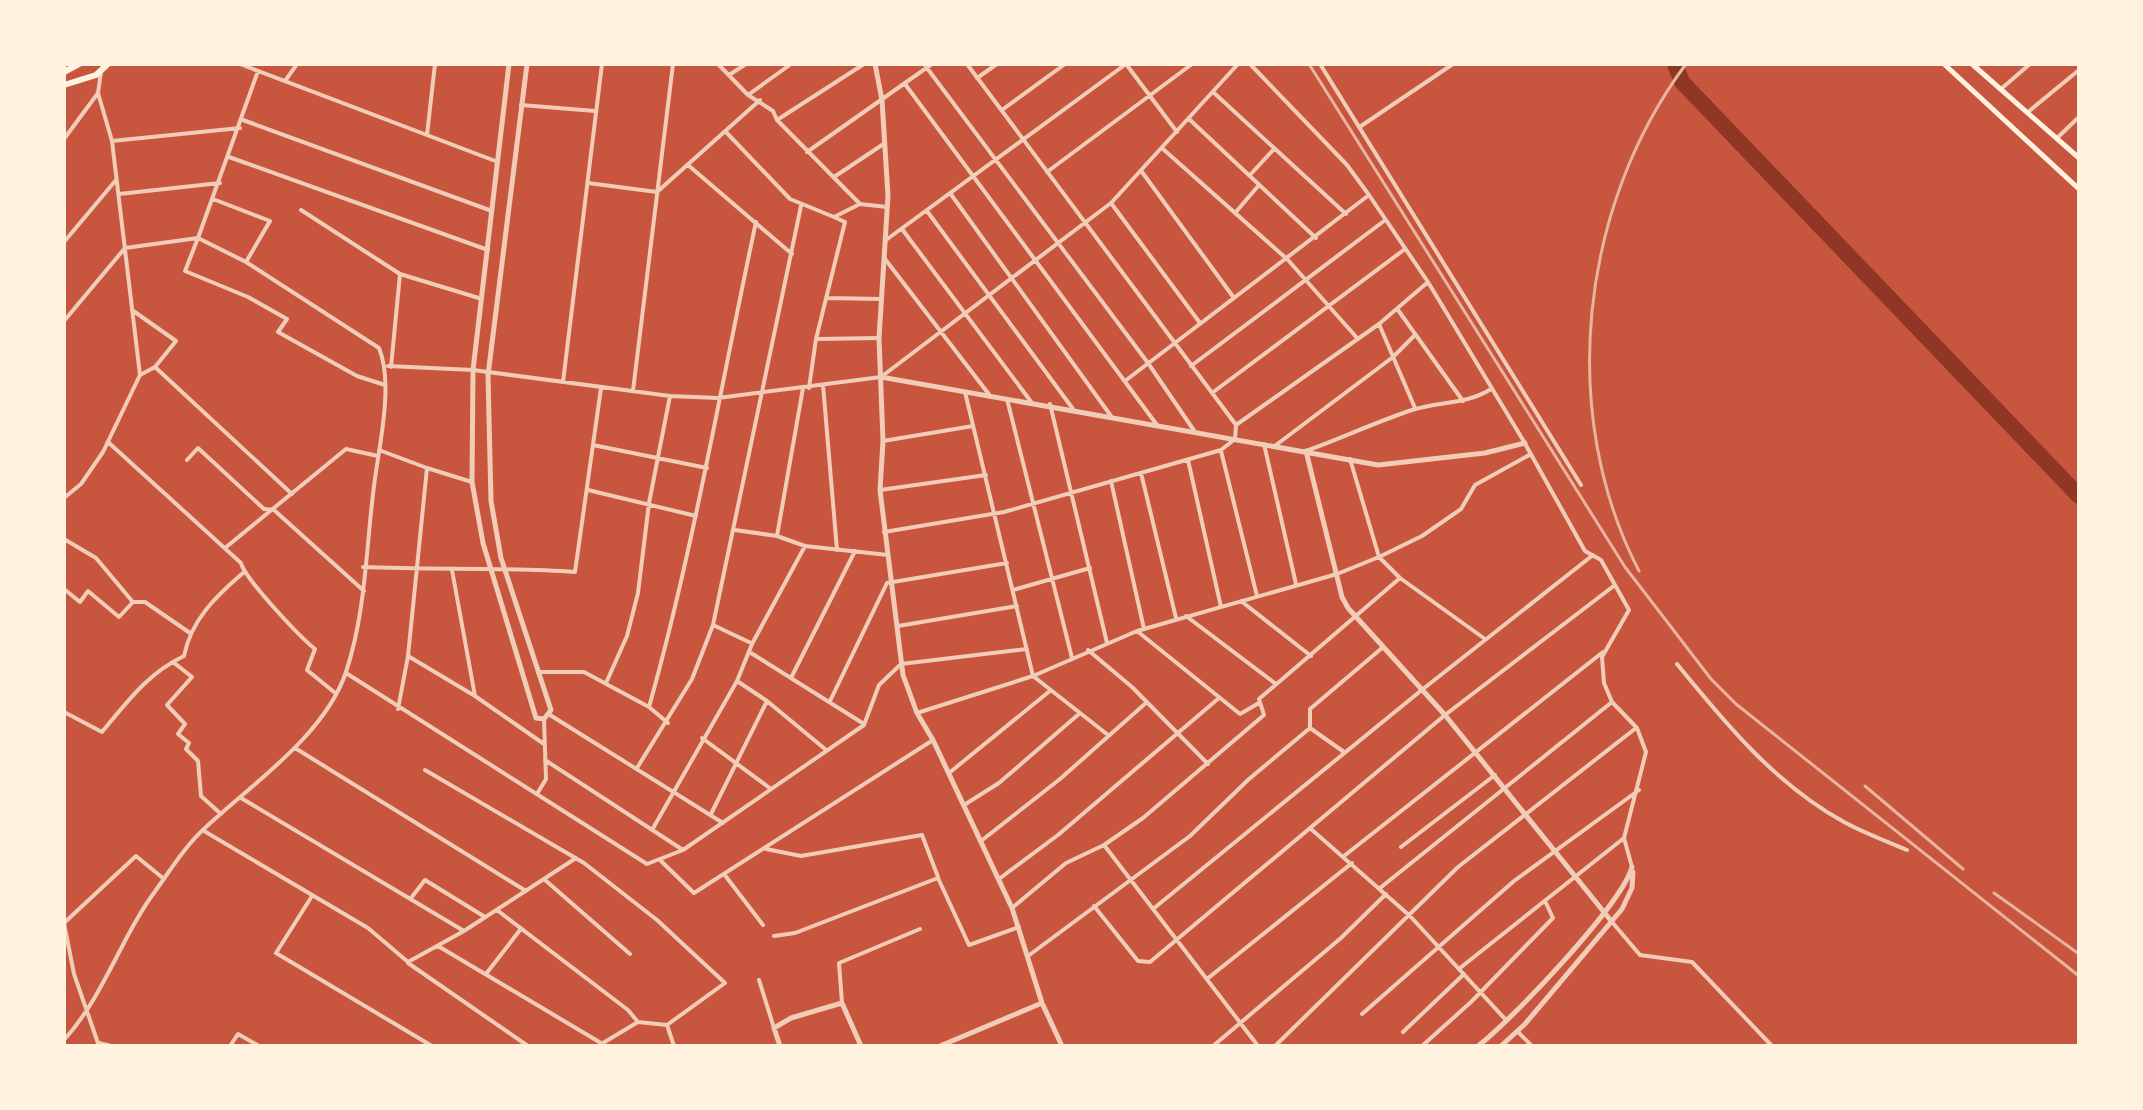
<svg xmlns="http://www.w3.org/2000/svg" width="2143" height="1110" viewBox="0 0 2143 1110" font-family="Lato,sans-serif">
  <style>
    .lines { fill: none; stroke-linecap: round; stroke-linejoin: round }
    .river { stroke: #8f3625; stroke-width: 16 }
    .minor { stroke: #f1ccb7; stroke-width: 4 }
    .tertiary { stroke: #f1ccb7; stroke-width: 5 }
    .secondary { stroke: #fff3e0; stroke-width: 5 }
    .primary { stroke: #fff3e0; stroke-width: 6 }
    .rail { stroke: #e9b49f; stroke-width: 3 }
  </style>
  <rect width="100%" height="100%" fill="#c8553d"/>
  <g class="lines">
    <path class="river" d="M1675 64 1682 82 2079 496"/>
    <path class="minor" d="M240 64 498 162
      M718 64 748 95 773 111 777 120 860 204 887 207
      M924 64 1148 363 1195 432
      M1126 64 1177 132
      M1250 64 1347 165 1369 195 1428 282 1523 440 1585 551 1601 560 1629 610 1602 657 1604 683 1612 702 1637 728 1646 752 1624 838 1632 867
      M1320 64 1581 485
      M729 75 746 64
      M977 78 997 64
      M285 81 297 64
      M905 84 1157 425
      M2001 89 2030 64
      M1213 92 1346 214
      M748 95 791 64
      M521 105 595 111
      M1002 110 1065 64
      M2028 112 2079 70
      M1189 119 1316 238
      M243 120 492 211
      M777 120 864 64
      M1361 126 1453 64
      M725 131 790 199 834 217 860 204
      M427 135 435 64
      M2057 138 2079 117
      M64 139 98 93
      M112 141 240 128
      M1163 149 1288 260 1358 339
      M807 152 932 64
      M229 157 488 250
      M688 165 792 254
      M1047 172 1192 64
      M1142 172 1234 298
      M1250 175 1274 149
      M834 177 885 143
      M588 183 657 192 760 100
      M950 193 1111 416
      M119 194 220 183
      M213 199 270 221 246 262
      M1111 203 1200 323
      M301 210 400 274 482 299
      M927 211 1073 409
      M1235 213 1259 185
      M902 229 1032 403
      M886 240 1126 64
      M64 242 116 180
      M885 259 991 397
      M826 298 882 299
      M132 310 176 341 155 367 140 375
      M1398 310 1463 401
      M64 321 125 248 198 238 258 71
      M1379 324 1415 408
      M817 339 879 338
      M388 366 473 370 670 396 718 398 881 377 1111 203 1238 64
      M1191 366 1384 221
      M155 367 292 494
      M391 367 400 274
      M1125 381 1369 195
      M563 382 602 64
      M823 385 837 550
      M809 388 816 339 845 222 834 217
      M633 391 673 64
      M965 392 1033 676 1108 735
      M1212 393 1405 249
      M1007 399 1072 658
      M1050 404 1107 643
      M1236 425 1379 324 1428 282
      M883 441 973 426
      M108 442 241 563C245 579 300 637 315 649L307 670 334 692
      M1264 444 1296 584
      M593 445 707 468
      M1276 445 1393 357 1415 335
      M379 450 427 468 408 656 398 709
      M1221 451 1257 596
      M1306 451C1342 438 1376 422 1412 410 1439 401 1466 405 1491 389
      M1350 459 1379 557 1400 578 1485 639
      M187 460 198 448 264 509 274 510 364 591
      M1188 460 1221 607
      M427 468 472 482
      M1141 473 1176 618
      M1111 481 1144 629
      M588 490 696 516
      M880 490 986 475
      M64 498 81 484 103 452 140 375 112 141 98 93 101 72
      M735 530 777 536 805 546 888 555
      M884 532 1004 512 1221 450 1235 439 1236 425 967 64
      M777 536 803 388
      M64 539 96 558 132 601
      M225 548 346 449 378 456
      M363 567C435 570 504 567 575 572L601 388
      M452 570 475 696
      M64 589 80 602 88 591 119 617 133 602H145L190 633
      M1013 590 1090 568
      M1241 601 1311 656
      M1186 616 1276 684
      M713 625 751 643
      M898 626 1017 606
      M1137 631 1240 714 1259 703
      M1088 650 1132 687 1208 764
      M751 653 864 724
      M408 656 475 696 544 744
      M173 662 192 677 167 705 185 724 178 734 189 743 186 749 198 761 201 796 221 814
      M1677 664C1725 723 1776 785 1844 822 1864 833 1886 841 1907 850
      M538 672H584L649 707 668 723
      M346 673 647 864 683 850 864 725 879 685 901 664 1027 649
      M791 678 855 551
      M737 681 767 701
      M606 683 627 636 638 593 649 503 670 396
      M830 701 887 583 1007 563
      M649 707C694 547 721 384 756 222
      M64 712 102 732C127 702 148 673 184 656 191 620 216 596 243 573
      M917 713 1033 676 1137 631 1337 574 1379 557 1422 536 1461 509 1475 485 1531 454
      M550 715 723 823
      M1310 728 1344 752
      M702 738 771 789
      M295 748 526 891
      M545 760 683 850
      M637 768 692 679 713 625 801 206
      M425 770 584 863 657 920 725 983 667 1025
      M949 773 1051 690
      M537 794 546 779 544 719
      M241 798 464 931
      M964 805 999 783 1080 713
      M711 814 767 701 825 749
      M1311 829 1410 916 1506 1020
      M652 830 737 681 752 644 805 546
      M204 831 368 928 408 962 464 931 576 858
      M981 841 1060 779 1147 702
      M1104 845 1258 1046
      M1401 847 1495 775
      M766 849 801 856 922 835 938 877
      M1344 856 1603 652
      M661 861 694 893 933 740
      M724 874 763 925
      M999 879 1058 835 1219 698
      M545 880 630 954
      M1380 888 1612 702
      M312 896 276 953 432 1046
      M411 898 425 880 485 917
      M1094 906 1138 961 1150 962 1445 715 1615 585
      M1012 908 1066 863 1104 845 1143 818 1264 715 1259 699 1400 578
      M1153 909 1423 689 1593 555
      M497 910 628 1010 638 1022 667 1025 674 1046
      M1612 922 1640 955 1692 962 1772 1046
      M64 923 136 856 164 879
      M64 923 74 974 99 1046
      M774 936 795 933 938 878 969 945 1019 927
      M438 946 601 1043
      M1028 956 1190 836 1249 779 1310 728V709L1382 648
      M408 963 528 1046
      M1460 968 1624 838
      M486 974 520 930
      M1207 979 1352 863
      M759 980 774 1028
      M842 1003 839 963 920 929
      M1362 1014 1514 881 1639 790
      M1403 1032 1464 974
      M1518 1032 1532 1046
      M64 1040C104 996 121 937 156 890 171 869 186 845 205 828 252 784 325 735 346 672 366 612 366 547 374 486 379 446 394 384 379 348L246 262 198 238 185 271 248 297 287 319 278 332 357 376 385 385
      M99 1043 111 1046
      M230 1046 238 1034 259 1046
      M598 1046 638 1022
      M1213 1046 1341 938 1386 894
      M1275 1046 1458 867 1636 728
      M1422 1046 1471 1002 1553 918 1545 901"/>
    <path class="tertiary" d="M509 64 473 370 472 482 483 543 536 718 544 719 551 710 501 558 491 501 488 375 527 64
      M875 64 882 100 888 196 879 338 883 441 880 490 903 675 917 713 933 740 1012 908 1042 1003 1062 1046
      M881 377 1378 465 1485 453 1525 443
      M1306 451 1342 597 1348 608 1445 715 1612 922
      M780 1046 774 1028 791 1018 842 1003 861 1046
      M940 1046 1042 1003
      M1478 1046C1512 1020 1622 904 1632 867
      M1501 1046 1525 1024 1622 909 1632 888 1633 872"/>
    <path class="secondary" d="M1944 64 2079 189
      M1972 64 2079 158"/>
    <path class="primary" d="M64 72 79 64
      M64 85 96 75 108 64"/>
    <path class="rail" d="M1309 64 1625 567 1711 679 1736 704 2079 976
      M1639 571C1557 413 1580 206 1686 64
      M1865 786 1963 869
      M1994 893 2079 954"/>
  </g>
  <rect width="2143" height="1110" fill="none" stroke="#fff3e0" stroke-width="132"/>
</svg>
